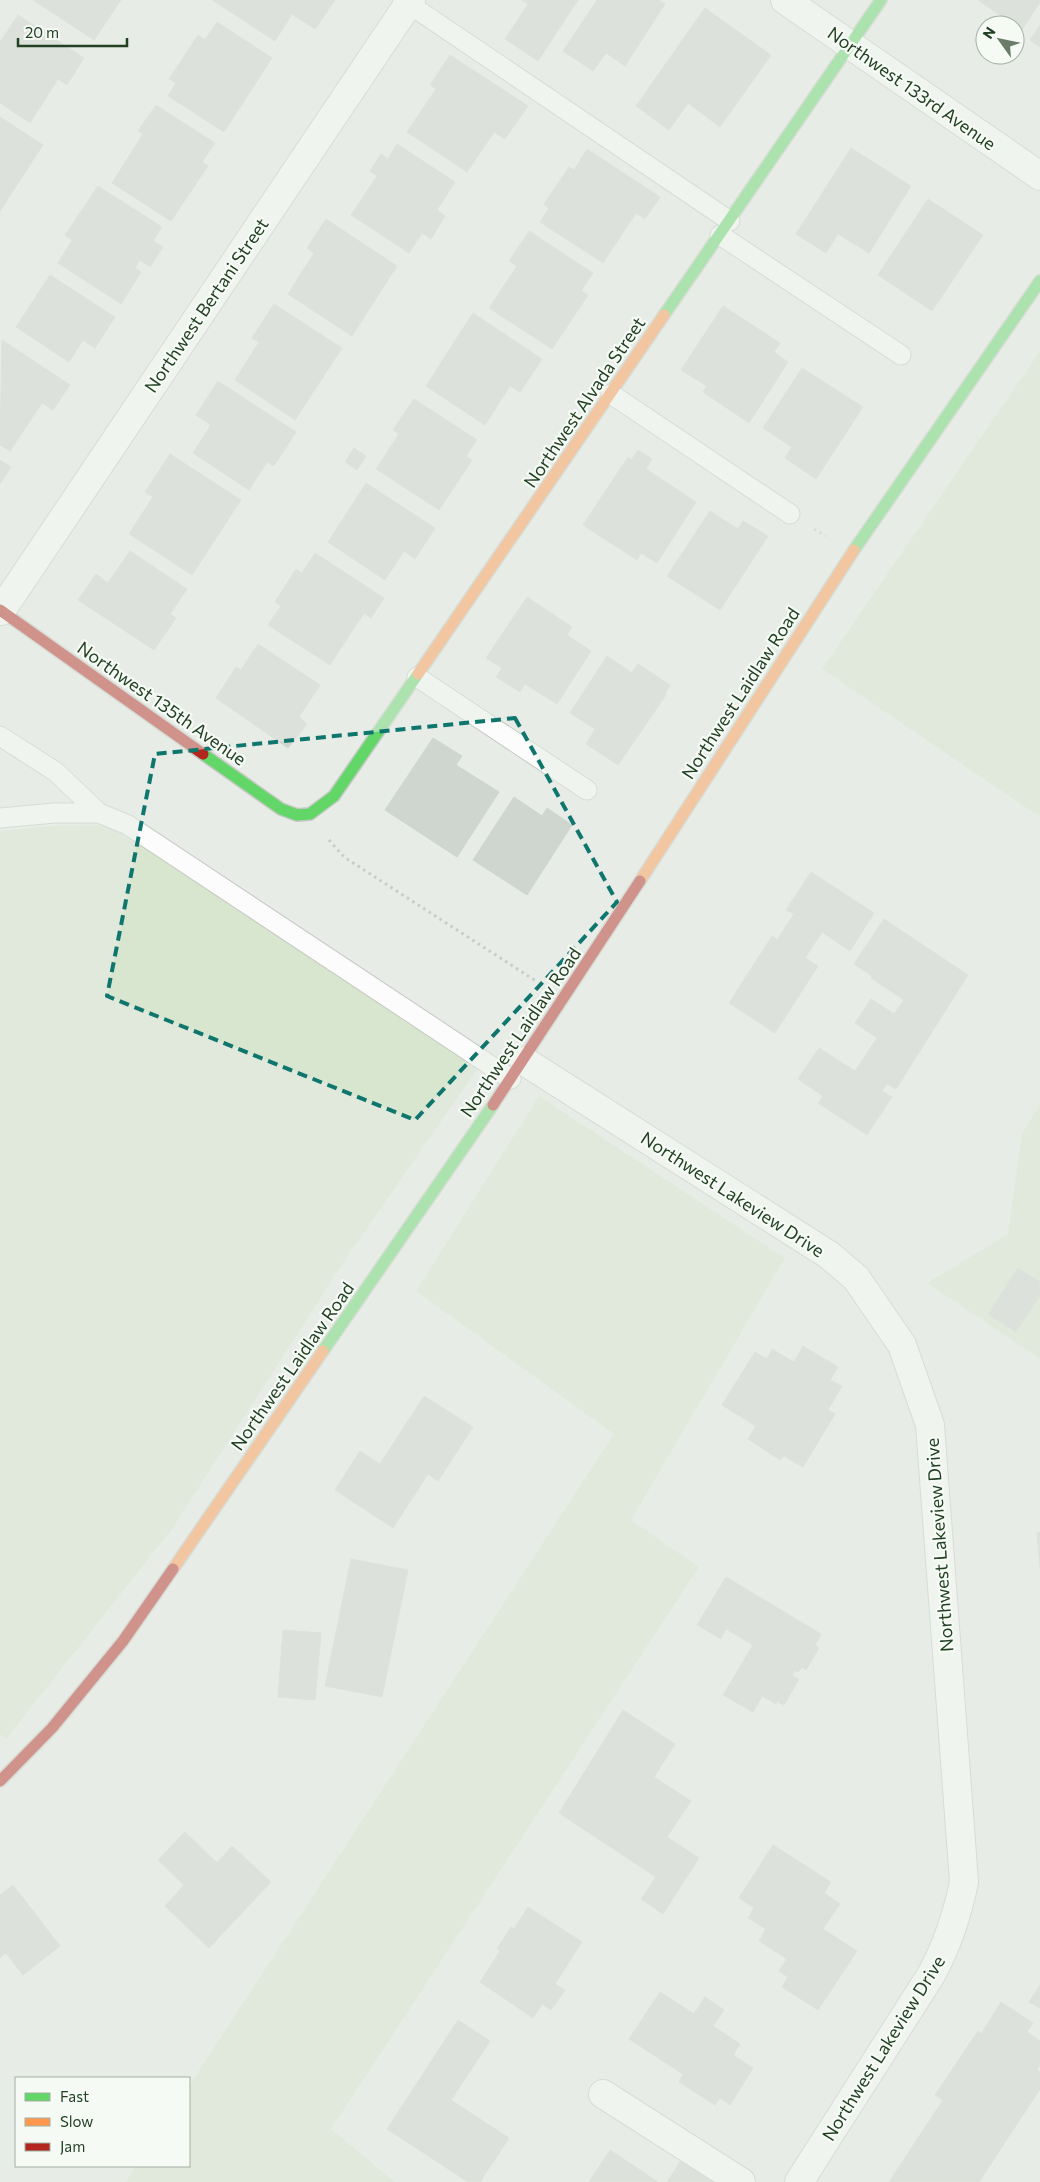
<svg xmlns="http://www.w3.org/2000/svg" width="1040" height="2182" viewBox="0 0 1040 2182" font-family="Commissioner,sans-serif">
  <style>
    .green { fill: #d8e5cf }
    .building { fill: #cfd5cf; stroke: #d0d5cf }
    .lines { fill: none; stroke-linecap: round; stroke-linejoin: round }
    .lane-casing { stroke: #c4c9c3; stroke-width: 21 }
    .street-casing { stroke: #c4c9c3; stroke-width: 30 }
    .fast-casing { stroke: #c2c9c2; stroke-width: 14 }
    .slow-casing { stroke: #c2c9c2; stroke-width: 14 }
    .jam-casing { stroke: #c2c9c2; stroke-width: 14 }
    .path { stroke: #c6cec6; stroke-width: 3; stroke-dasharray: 2.5 4; stroke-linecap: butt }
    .lane { stroke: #fbfcfb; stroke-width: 19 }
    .street { stroke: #fbfcfb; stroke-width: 28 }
    .fast { stroke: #63d668; stroke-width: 11 }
    .slow { stroke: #ff974d; stroke-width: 11 }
    .jam { stroke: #b3261e; stroke-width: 11 }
    .marked { fill: none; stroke: #0f766e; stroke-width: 4; stroke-dasharray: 10 6; stroke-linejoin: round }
    .labels { text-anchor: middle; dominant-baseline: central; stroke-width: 4.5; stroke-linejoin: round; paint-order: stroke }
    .street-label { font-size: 18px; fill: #234024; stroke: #f6faf5 }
  </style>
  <rect width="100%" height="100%" fill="#e7ece6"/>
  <path class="green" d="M1040 351V817L822 669Z
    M106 825 128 834 366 990 478 1068 343 1263 172 1529 6 1739 0 1734V831L52 826Z
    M539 1096 785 1258 631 1520 699 1567 331 2129 395 2182H126L136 2166H189V2086L614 1434 416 1291Z
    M1040 1104V1359L927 1283 1008 1234 1022 1134Z"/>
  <path class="building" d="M33 0H121L94 40Z
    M212 0H335L315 29 292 14 275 41Z
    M522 0H578L538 61 505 39 528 4Z
    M597 0H659L665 4 625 66 606 53 593 71 563 51Z
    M978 0H1040V2L1022 30Z
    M705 8 771 55 720 127 688 103 669 130 636 106Z
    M18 15 84 58 67 85 58 79 30 123 0 103V42Z
    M217 22 272 58 224 132 168 96 176 83 169 79 198 35 205 40Z
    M1040 25V47L1030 40Z
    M450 55 528 106 505 139 494 132 467 172 407 132 436 89 430 85Z
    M156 105 215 143 202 162 208 166 171 221 112 183 143 134 138 131Z
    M0 117 43 145 0 211Z
    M397 144 455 182 437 210 445 216 431 239 422 233 409 253 351 215 377 176 370 171 381 154 388 159Z
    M851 148 911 186 869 253 838 234 826 253 796 234Z
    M587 149 660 197 645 219 636 213 603 263 540 222 549 208 544 204 569 167 574 170Z
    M98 186 162 227 153 241 163 247 150 267 140 260 135 268 141 272 121 304 58 263 72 240 65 235Z
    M928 199 983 235 932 311 878 275Z
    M326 219 397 266 352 336 288 294 314 253 307 248Z
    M529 231 593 273 581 291 588 295 552 349 489 308 517 266 509 261Z
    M50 275 115 317 95 348 83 340 69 362 16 327Z
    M274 304 342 348 295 420 235 380 259 342 252 338Z
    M723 306 780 343 774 352 788 362 749 423 703 392 707 386 681 370Z
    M473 313 542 359 520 392 510 386 485 425 426 386Z
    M2 340 70 385 53 410 42 403 10 451 0 445Z
    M802 368 863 407 816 479 785 458 792 447 763 428Z
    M218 381 296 432 274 466 267 462 249 490 193 453 211 425 196 415Z
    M414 399 477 440 466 456 472 460 439 510 376 469 399 434 393 430Z
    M354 448 366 456 357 470 345 462Z
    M638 450 652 459 646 469 696 502 657 563 641 553 637 560 583 525 628 457 631 460Z
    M170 454 241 500 192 575 129 534 153 497 145 492Z
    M0 460 11 467 0 484Z
    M366 483 435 528 415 559 404 551 385 580 328 542Z
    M710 511 738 529 743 521 768 536 720 610 667 576Z
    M130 551 187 589 170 614 176 618 154 650 78 600 96 574 108 583Z
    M315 553 384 598 371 618 364 613 330 665 268 625 281 606 275 602 296 569 302 573Z
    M527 597 572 627 567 635 591 651 557 704 525 684 520 692 496 677 502 668 486 658Z
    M258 644 320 685 299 717 307 724 288 748 216 698 236 667 241 670Z
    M607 656 632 673 638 664 670 685 665 694 666 695 618 765 586 744 595 729 570 713Z
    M433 738 462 756 456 765 499 792 457 857 385 810Z
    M514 797 542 816 547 808 572 825 527 895 473 860Z
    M811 872 874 913 850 951 822 932 805 958 818 966 775 1033 729 1003 772 936 777 940 794 914 786 910Z
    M884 919 968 975 896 1089 887 1084 882 1091 892 1097 867 1135 818 1103 823 1096 798 1079 819 1048 855 1071 877 1038 855 1023 871 999 894 1014 904 1000 871 978 872 976 854 964Z
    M1018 1268 1040 1282V1296L1016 1332 988 1314Z
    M803 1346 838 1367 830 1380 842 1386 828 1410 835 1414 803 1467 784 1456 780 1460 748 1439 756 1426 722 1405 755 1352 767 1359 772 1349 794 1362Z
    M424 1396 473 1427 438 1481 428 1474 393 1528 335 1490 360 1451 380 1464Z
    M1040 1532V1567L1037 1533Z
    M351 1559 408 1570 382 1697 325 1686Z
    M726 1577 821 1634 815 1645 819 1648 806 1670 802 1667 798 1672 795 1670 792 1676 799 1679 784 1705 777 1701 776 1704 762 1696 753 1712 723 1695 753 1645 726 1629 721 1639 697 1625Z
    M283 1630 321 1633 315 1700 278 1697Z
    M623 1710 675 1744 654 1777 691 1801 667 1837 699 1858 663 1914 641 1899 656 1877 559 1813Z
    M185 1832 217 1863 232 1846 271 1882 209 1948 165 1906 184 1885 158 1860Z
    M773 1845 831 1882 824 1893 840 1904 823 1929 857 1951 818 2010 782 1987 788 1977 779 1971 787 1959 759 1941 766 1929 748 1918 754 1908 739 1898Z
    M13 1885 60 1946 23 1975 6 1953 0 1957V1895Z
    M528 1907 582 1942 555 1984 565 1990 551 2010 542 2004 533 2018 480 1982 500 1951 497 1949 511 1927 514 1929Z
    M1040 1985V2008L1029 2002Z
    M660 1992 694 2014 705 1997 724 2010 713 2026 740 2044 733 2055 753 2068 730 2105 720 2098 715 2105 679 2082 683 2074 629 2039Z
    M1001 2002 1033 2023 1027 2032 1040 2041V2065L1037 2070 1040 2072V2089L979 2182H889L943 2100 935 2095 978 2031 981 2034Z
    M458 2020 490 2041 451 2100 509 2138 480 2182H468L387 2129Z
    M610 2150 658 2182H589Z
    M684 2156 720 2182H667Z"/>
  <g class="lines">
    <defs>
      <path id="lane" d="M403 0 730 221
        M720 235 901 355
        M611 394 790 514
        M417 677 587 790
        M0 736 56 772 99 813 128 825 511 1079
        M0 818 54 813H99"/>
      <path id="street" d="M785 0 1040 176
        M1 611 411 0
        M524 1061 829 1255 856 1278 902 1345 930 1425 964 1882C957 1916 948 1944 931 1975L799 2182
        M603 2094 741 2182"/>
      <path id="fast" d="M664 315 881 0
        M854 550 1040 281
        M203 754 281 809 297 815 310 814 334 796 418 674
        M323 1351 493 1105"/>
      <path id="slow" d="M418 674 664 315
        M640 881 854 550
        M173 1569 323 1351"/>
      <path id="jam" d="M0 610 203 754
        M493 1105 640 881
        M0 1781 52 1728 123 1641 173 1569"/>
    </defs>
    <use href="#lane" class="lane-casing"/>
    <use href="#street" class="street-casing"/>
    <use href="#fast" class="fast-casing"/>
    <use href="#slow" class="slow-casing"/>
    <use href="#jam" class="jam-casing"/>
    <path class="path" d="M814 529 826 536
      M329 840 344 857 536 981"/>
    <use href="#lane" class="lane"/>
    <use href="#street" class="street"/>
    <use href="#fast" class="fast"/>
    <use href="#slow" class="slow"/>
    <use href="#jam" class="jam"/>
  </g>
  <path d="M0 0H1040V2182H0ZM515 718 617 902 415 1120 107 996 155 754Z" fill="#e7ece6" fill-opacity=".55" fill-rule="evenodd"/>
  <path class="marked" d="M515 718 617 902 415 1120 107 996 155 754Z"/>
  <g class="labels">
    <g class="street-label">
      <text transform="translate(912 88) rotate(35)">Northwest 133rd Avenue</text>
      <text transform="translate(206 305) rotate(-56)">Northwest Bertani Street</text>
      <text transform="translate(584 402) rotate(-56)">Northwest Alvada Street</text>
      <text transform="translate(740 693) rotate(-57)">Northwest Laidlaw Road</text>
      <text transform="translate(162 703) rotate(35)">Northwest 135th Avenue</text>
      <text transform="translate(520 1032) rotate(-56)">Northwest Laidlaw Road</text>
      <text transform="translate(733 1194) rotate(33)">Northwest Lakeview Drive</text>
      <text transform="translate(292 1366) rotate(-55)">Northwest Laidlaw Road</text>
      <text transform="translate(939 1545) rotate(-94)">Northwest Lakeview Drive</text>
      <text transform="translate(883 2048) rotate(-58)">Northwest Lakeview Drive</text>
    </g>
  </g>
  <rect x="15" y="2077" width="175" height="90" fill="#f6faf5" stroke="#a2b0a1"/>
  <rect x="25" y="2093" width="25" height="8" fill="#63d668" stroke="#a2b0a1"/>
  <text x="60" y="2102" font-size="15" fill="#234024">Fast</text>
  <rect x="25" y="2118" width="25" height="8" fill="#ff974d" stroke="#a2b0a1"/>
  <text x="60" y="2127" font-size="15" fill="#234024">Slow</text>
  <rect x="25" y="2143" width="25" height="8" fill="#b3261e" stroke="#a2b0a1"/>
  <text x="60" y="2152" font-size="15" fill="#234024">Jam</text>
  <g transform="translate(1000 40) rotate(303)"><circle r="24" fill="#f6faf5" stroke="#a2b0a1"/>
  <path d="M0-4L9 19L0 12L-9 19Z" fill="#687c68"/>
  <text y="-8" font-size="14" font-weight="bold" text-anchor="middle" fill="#234024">N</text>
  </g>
  <path d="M18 38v8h109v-8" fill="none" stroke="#234024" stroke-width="2.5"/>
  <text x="25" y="38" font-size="15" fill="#234024" stroke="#f6faf5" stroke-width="4" paint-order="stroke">20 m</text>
</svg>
